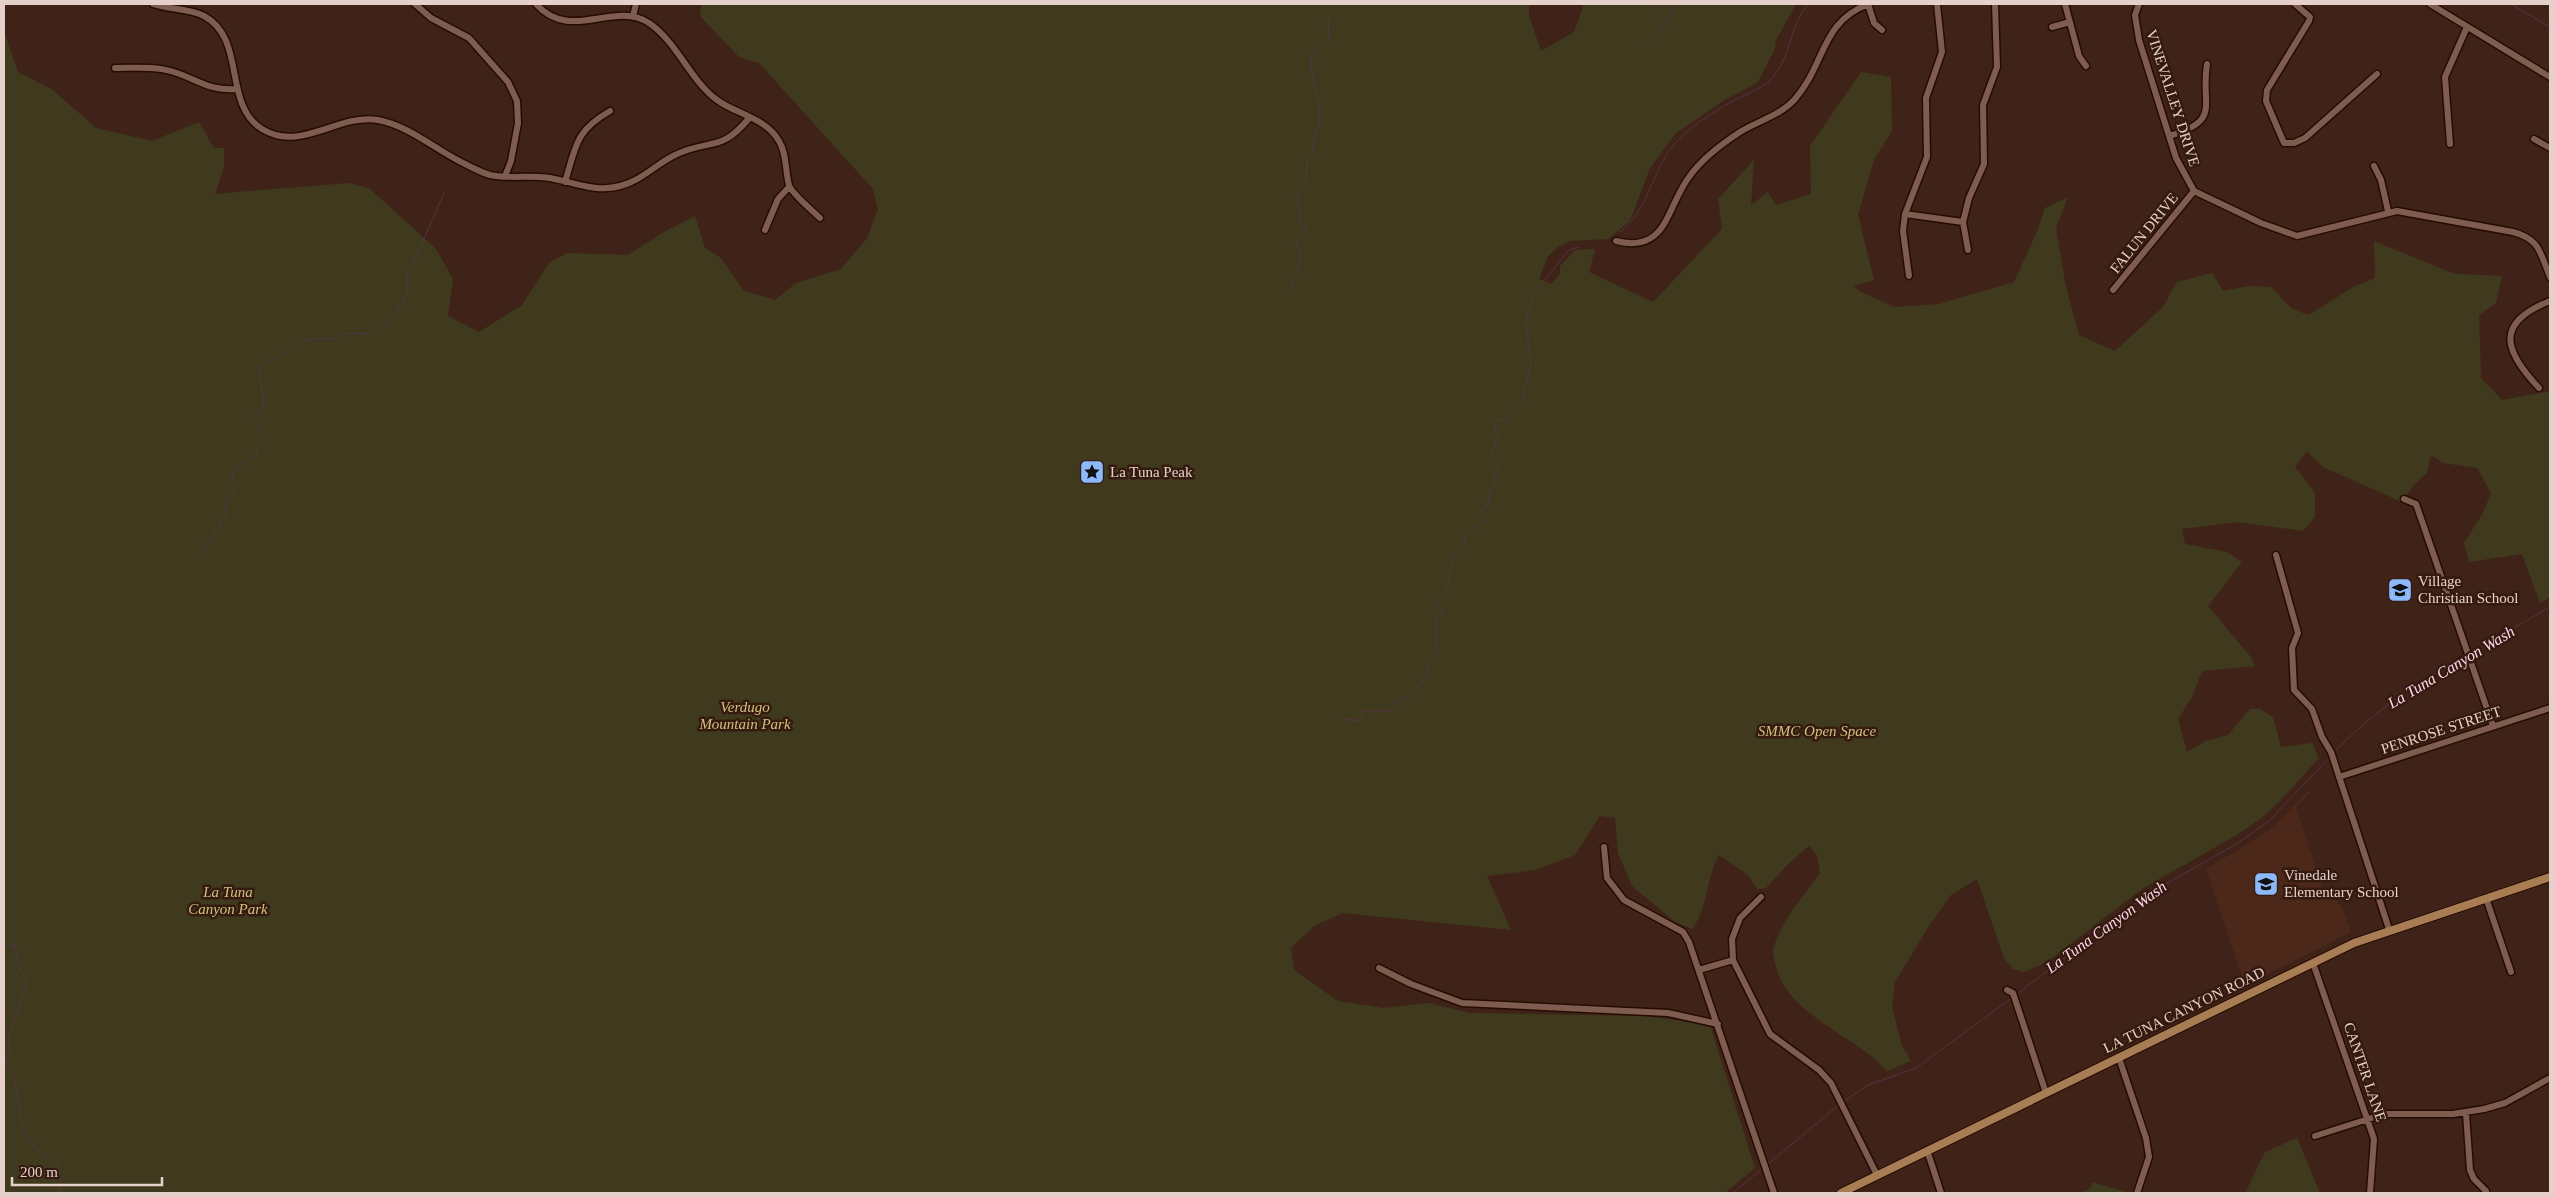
<svg xmlns="http://www.w3.org/2000/svg" width="2554" height="1197" viewBox="0 0 2554 1197" font-family="Georgia,serif">
  <style>
    .built { fill: #4b2819 }
    .green { fill: #3f3a1d }
    .lines { fill: none; stroke-linecap: round; stroke-linejoin: round }
    .stream { stroke: #553347; stroke-width: 1 }
    .minor-casing { stroke: #260b03; stroke-width: 9 }
    .major-casing { stroke: #260b03; stroke-width: 10 }
    .minor { stroke: #7e5c4f; stroke-width: 6 }
    .major { stroke: #a87d54; stroke-width: 8 }
    .labels { text-anchor: middle; dominant-baseline: central; stroke-width: 5; stroke-linejoin: round; paint-order: stroke }
    .street-label { font-size: 15px; fill: #e5d1ca; stroke: #351a0f }
    .poi-label { font-size: 15px; fill: #e5d1ca; stroke: #351a0f; text-anchor: start }
    .park-label { font-size: 15px; font-style: italic; fill: #cfc37f; stroke: #351a0f }
    .water-label { font-size: 16px; font-style: italic; fill: #ffd6ec; stroke: #351a0f }
  </style>
  <rect width="100%" height="100%" fill="#402318"/>
  <path class="built" d="M2308 791 2310 792 2296 808 2323 890 2341 905 2351 932 2245 985 2206 869 2269 831Z"/>
  <path class="green" d="M702 4H1529V16L1541 51 1574 32 1584 4H1796L1776 40 1775 49 1758 82 1723 101 1676 133 1650 168 1630 221 1608 239 1570 241 1558 247 1548 256 1539 279 1552 284 1560 274V266L1575 250 1595 249 1589 272 1653 302 1722 229 1718 199 1754 160 1751 205 1768 192 1776 205 1811 194 1810 146 1861 72 1891 77 1892 131 1874 160 1858 215 1874 280 1854 286 1859 291 1894 307 1939 304 2014 282 2036 234 2045 208 2068 197 2056 228 2066 287 2079 335 2115 351 2162 308 2177 282 2212 273 2223 291 2249 286 2271 287 2292 309 2309 315 2353 287 2375 278 2374 241 2455 274 2502 276 2496 303 2479 315 2481 378 2502 400 2550 391V597L2540 603 2522 554 2469 562 2464 543 2483 513 2491 493 2477 468 2443 463 2431 455 2427 473 2413 486 2402 502 2323 467 2307 451 2295 467 2315 493V517L2303 531 2239 522 2182 529 2185 544 2227 552 2242 562 2208 606 2250 656 2255 666 2202 671 2192 697 2178 719 2187 752 2206 741 2228 735 2250 709H2260L2273 717 2281 747 2312 743 2319 758 2279 802 2260 819 2235 836 2142 889 2047 962 2024 972 2013 969 2004 958 1977 879 1951 895 1929 926 1895 982 1892 1007 1902 1046 1911 1061 1887 1071C1855 1034 1784 1015 1775 962 1774 957 1772 951 1774 947 1781 920 1805 895 1820 873L1817 855 1809 846 1788 864 1766 888 1757 889 1748 875 1719 855C1706 878 1708 909 1692 929L1674 921 1632 886 1618 853 1615 818 1600 816 1575 855 1536 870 1487 876 1511 930 1343 913 1314 926 1291 948 1294 970 1338 1001 1383 1008 1428 1003 1470 1013 1646 1016 1710 1025 1755 1168 1725 1193H4V31L18 72 53 90 96 128 152 141 199 122 214 148H224V167L215 194 348 183 369 188 436 249 453 279 448 316 479 332 522 305 549 263 567 253 628 255 662 233 695 216 705 248 721 258 744 291 775 300 796 283 841 269 867 238 878 209 873 189 759 63 739 57 700 16Z
    M2297 1138 2320 1193H2245L2265 1152Z
    M2092 1182 2130 1193H2081L2091 1188Z"/>
  <g class="lines">
    <path class="stream" d="M1652 4 1662 20
      M2511 4 2550 27
      M1644 46 1664 25 1677 4
      M1620 232C1648 212 1652 170 1674 145 1685 130 1719 108 1735 100 1748 93 1765 88 1774 76 1791 55 1790 25 1808 4
      M1289 291 1295 280 1301 255 1296 243 1307 227 1300 222V210L1296 197 1306 184 1307 160 1313 154C1311 136 1320 130 1320 116 1321 97 1310 79 1311 61 1311 51 1321 46 1329 41L1328 17
      M200 556 226 514 225 505 236 488 232 477 234 470 255 456 257 449 263 441 255 417 264 405 259 367 307 339H332L349 333 368 334 387 325 389 315 398 311 408 291 407 277 444 193
      M2471 653 2550 607
      M1339 718 1358 721 1363 711H1391L1394 702 1411 696 1430 672 1426 664 1431 656 1437 652 1436 620 1442 611 1437 605 1436 599C1453 592 1447 569 1454 556 1457 551 1462 547 1465 544L1464 538 1471 534 1475 527 1485 521 1480 510 1481 507 1488 505 1491 489 1496 483 1494 474 1499 467 1492 456 1498 436 1494 423 1498 420 1506 422 1521 404 1531 364 1526 324 1532 295 1569 250 1579 247
      M2334 752C2374 711 2415 684 2465 656
      M4 946 14 944 20 970 27 980 8 1039 11 1053 4 1061 14 1077 23 1131 38 1151 56 1163 60 1176 61 1193
      M2016 995 2146 895 2238 843 2269 821 2330 757
      M1843 1102 1868 1085 1916 1068 2013 997
      M1768 1164 1840 1104
      M1733 1193 1763 1168"/>
    <defs>
      <path id="minor" d="M153 4C170 10 188 8 204 16 247 39 222 104 262 129 301 153 338 113 378 120 410 126 437 151 465 164 473 168 482 173 490 175 509 179 530 175 550 178 573 182 596 193 620 186 641 181 656 164 675 155 710 138 720 154 750 117
        M415 4 431 18 469 38 508 82 517 101 518 123 511 161 505 176
        M536 4C571 43 613 0 649 23 677 42 690 80 717 100 736 114 766 118 779 141 787 154 785 171 789 185 791 193 813 211 820 218
        M1868 4 1874 23 1882 30
        M2065 4 2079 56 2086 66
        M2139 4 2135 15 2139 40 2176 158 2194 191 2261 223 2297 236 2397 211 2513 232C2540 239 2540 253 2550 277
        M2295 4 2310 17 2309 21 2267 90 2266 101 2284 143H2294L2305 138 2377 74
        M2430 4 2550 77
        M633 16 636 4
        M2052 27 2070 22
        M115 68C135 68 155 66 174 72 199 80 208 91 237 89
        M2169 136C2223 120 2200 106 2207 64
        M2534 139 2550 148
        M2450 144 2445 77 2467 27
        M2374 166 2381 180 2388 211
        M565 182C576 146 575 131 610 111
        M1905 214 1963 222
        M765 230 778 199 789 187
        M1616 241C1667 254 1666 208 1689 177 1701 160 1723 143 1740 132 1758 121 1781 115 1795 99 1825 65 1821 21 1869 4
        M1968 250 1963 222 1969 198 1984 164 1983 105 1997 67 1995 4
        M1909 276 1903 231 1905 214 1927 157 1926 98 1942 52 1937 4
        M2113 290 2194 191
        M2539 388C2504 351 2494 323 2550 301
        M2404 499 2416 504 2493 726
        M2276 555 2298 633 2292 648 2294 690 2312 709 2322 737 2331 752 2389 929
        M2339 777 2550 708
        M1604 847 1607 878 1624 900 1683 932 1689 942 1774 1193
        M1761 897 1740 918 1732 939 1733 960 1770 1034 1819 1070 1831 1083 1877 1175
        M2486 898 2511 972
        M2313 963 2374 1139 2370 1193
        M1379 968 1411 984 1462 1003 1668 1013 1718 1024
        M1699 970 1733 960
        M2007 990 2013 993 2046 1093
        M2119 1058 2146 1138 2149 1157 2137 1193
        M2466 1113 2470 1170 2474 1179 2486 1191
        M2315 1136 2384 1114H2453L2484 1109 2505 1103 2550 1078
        M1927 1150 1941 1193"/>
      <path id="major" d="M1841 1193 2354 943 2550 877"/>
    </defs>
    <use href="#minor" class="minor-casing"/>
    <use href="#major" class="major-casing"/>
    <use href="#minor" class="minor"/>
    <use href="#major" class="major"/>
  </g>
  <defs>
    <symbol id="sight-square" viewBox="-11 -11 22 22"><rect x="-9" y="-9" width="18" height="18" rx="4" fill="#8cb9fc" stroke="#351a0f"/><path d="M0-6L1.8-2.2L6-1.7L2.9 1.2L3.7 5.4L0 3.3L-3.7 5.4L-2.9 1.2L-6-1.7L-1.8-2.2Z" fill="#111"/></symbol>
    <symbol id="school-square" viewBox="-11 -11 22 22"><rect x="-9" y="-9" width="18" height="18" rx="4" fill="#8cb9fc" stroke="#351a0f"/><path d="M0-5L7-2L0 1L-7-2ZM-4 1L0 2.5L4 1V4Q0 6-4 4Z" fill="#111"/></symbol>
  </defs>
  <g fill-rule="evenodd">
    <use href="#sight-square" x="1078" y="458" width="28" height="28"/>
    <use href="#school-square" x="2386" y="576" width="28" height="28"/>
    <use href="#school-square" x="2252" y="870" width="28" height="28"/>
  </g>
  <g class="labels">
    <g class="street-label">
      <text transform="translate(2173 98) rotate(72)">VINEVALLEY DRIVE</text>
      <text transform="translate(2144 233) rotate(-51)">FALUN DRIVE</text>
      <text transform="translate(2441 730) rotate(-18)">PENROSE STREET</text>
      <text transform="translate(2184 1010) rotate(-26)">LA TUNA CANYON ROAD</text>
      <text transform="translate(2365 1072) rotate(71)">CANTER LANE</text>
    </g>
    <g class="poi-label">
      <text x="1110" y="472">La Tuna Peak</text>
      <text x="2418" y="581">Village<tspan x="2418" dy="17">Christian School</tspan></text>
      <text x="2284" y="875">Vinedale<tspan x="2284" dy="17">Elementary School</tspan></text>
    </g>
    <g class="park-label">
      <text x="745" y="707">Verdugo<tspan x="745" dy="17">Mountain Park</tspan></text>
      <text x="1817" y="731">SMMC Open Space</text>
      <text x="228" y="892">La Tuna<tspan x="228" dy="17">Canyon Park</tspan></text>
    </g>
    <g class="water-label">
      <text transform="translate(2451 667) rotate(-31)">La Tuna Canyon Wash</text>
      <text transform="translate(2106 927) rotate(-36)">La Tuna Canyon Wash</text>
    </g>
  </g>
  <rect width="2554" height="1197" fill="none" stroke="#e5d1ca" stroke-width="10"/>
  <path d="M12 1177v8h150v-8" fill="none" stroke="#e5d1ca" stroke-width="2.5"/>
  <text x="20" y="1177" font-size="15" fill="#e5d1ca" stroke="#351a0f" stroke-width="4" paint-order="stroke">200 m</text>
</svg>
